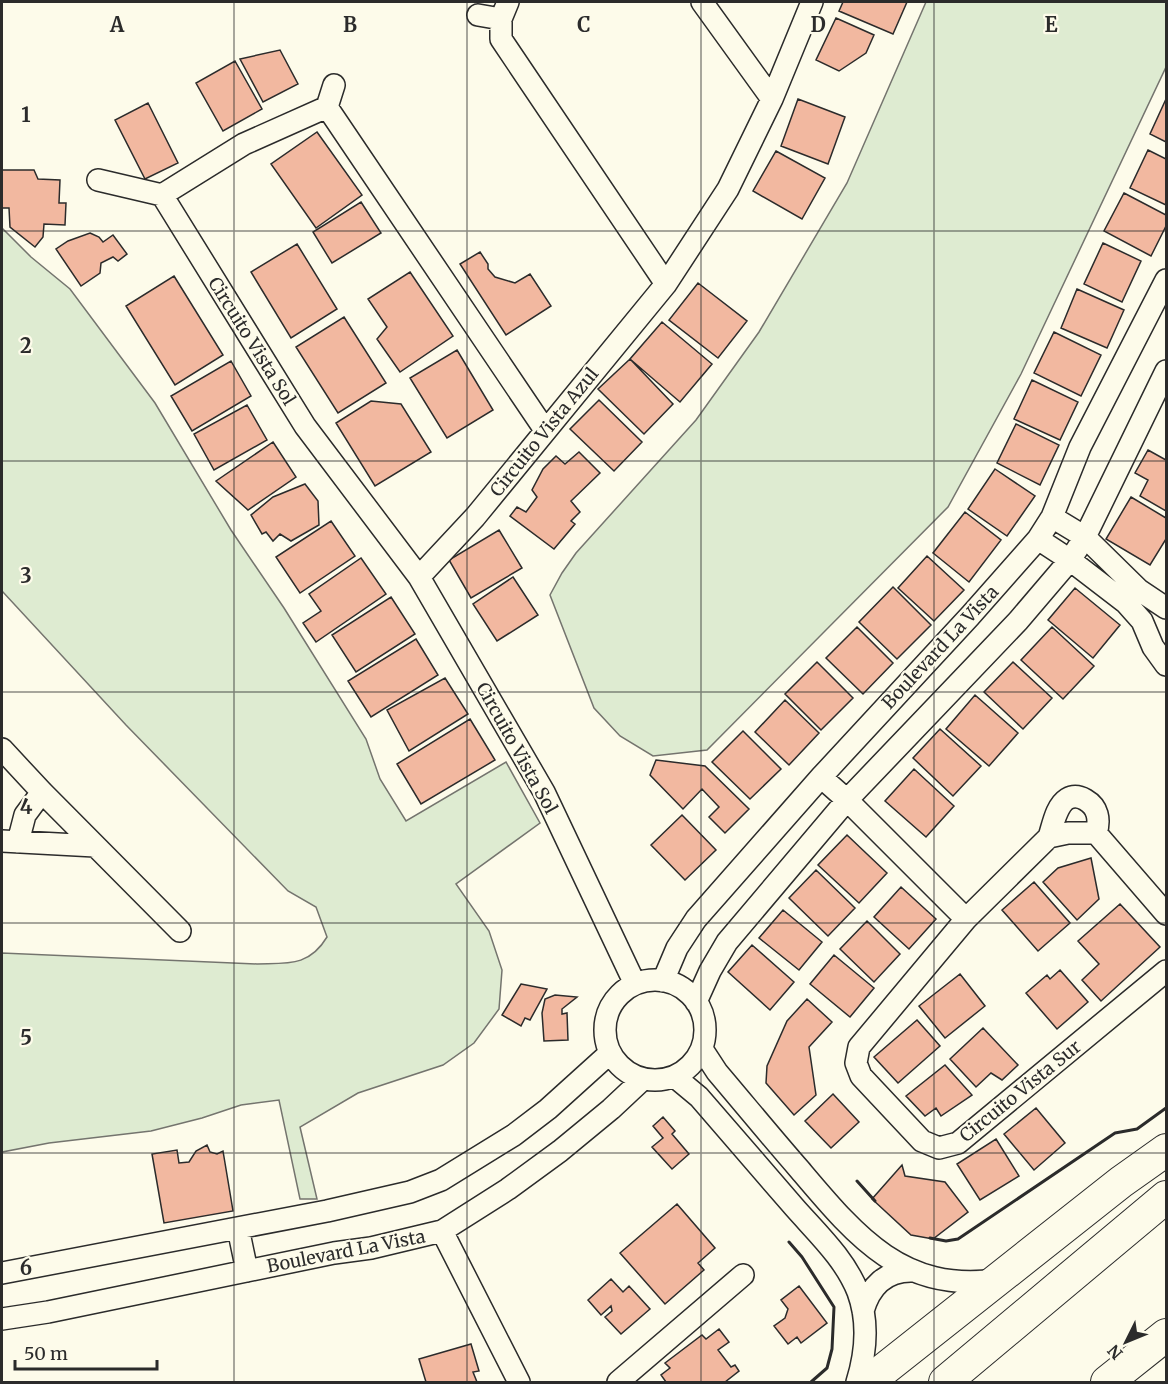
<svg xmlns="http://www.w3.org/2000/svg" width="1168" height="1384" viewBox="0 0 1168 1384" font-family="Merriweather,serif">
  <style>
    .green { fill: #deebd1; stroke: #74746e; stroke-width: 1.5 }
    .building { fill: #f2b8a0; stroke: #2b2b2b; stroke-width: 1.5 }
    .lines { fill: none; stroke-linecap: round; stroke-linejoin: round }
    .minor-casing { stroke: #2b2b2b; stroke-width: 24 }
    .highway-casing { stroke: #2b2b2b; stroke-width: 34 }
    .minor { stroke: #fdfbea; stroke-width: 21 }
    .highway { stroke: #fdfbea; stroke-width: 32 }
    .wall { stroke: #2b2b2b; stroke-width: 3 }
    .grid { fill: none; stroke: #2b2b2b; stroke-width: 1.5; stroke-opacity: 0.55 }
    .labels { text-anchor: middle; dominant-baseline: central; stroke-width: 4.5; stroke-linejoin: round; paint-order: stroke }
    .street-label { font-size: 18px; fill: #2b2b2b; stroke: #fdfbea }
    .grid-label { font-size: 20px; text-anchor: middle; font-weight: bold; fill: #2b2b2b; stroke: #fdfbea; stroke-width: 4.5; stroke-linejoin: round; paint-order: stroke }
  </style>
  <rect width="100%" height="100%" fill="#fdfbea"/>
  <path class="green" d="M926 2H1166V67L1021 374 948 507 707 750 653 756 620 736 594 708 550 595 562 573 576 553 696 420 759 332 847 183Z
    M2 228 31 257 70 289 155 403 231 530 284 608 366 739 380 779 406 821 506 762 540 823 456 884 489 931 502 970 499 1009 474 1043 443 1065 358 1093 300 1127 317 1199H300L279 1100 241 1105 202 1118 151 1131 49 1143 2 1152V953L257 964C287 963 309 967 327 937L316 907 288 891 126 725 2 591Z"/>
  <path class="building" d="M843 2H907L893 34 839 11Z
    M836 18 874 35 866 53 839 71 816 60Z
    M280 50 298 84 263 102 240 59Z
    M235 61 262 109 223 131 196 83Z
    M798 99 845 117 828 164 781 146Z
    M1166 99V142L1150 134Z
    M148 103 178 163 145 179 115 120Z
    M317 132 362 195 316 228 271 164Z
    M1148 150 1166 159V205L1130 188Z
    M776 151 825 178 802 219 753 191Z
    M2 170H34L38 179 60 180 59 203H66L65 225 44 224 43 237 35 247 10 227 9 208H2Z
    M1124 193 1166 215V226L1151 256 1104 231Z
    M361 202 381 233 332 263 313 232Z
    M90 233 99 237 103 242 113 235 127 254 118 261 113 257 101 263 100 273 81 286 56 249 68 241Z
    M1103 243 1141 261 1122 302 1084 284Z
    M297 244 337 309 291 338 251 272Z
    M480 252 488 264V269L495 277 515 283 530 274 551 306 506 335 460 264Z
    M410 272 453 336 400 372 377 339 387 327 368 299Z
    M174 276 223 355 175 385 126 306Z
    M698 283 747 321 718 358 669 320Z
    M1077 289 1124 310 1107 348 1061 328Z
    M344 317 386 383 338 413 296 347Z
    M662 322 712 364 680 402 630 359Z
    M1054 332 1101 355 1081 396 1034 373Z
    M457 350 493 410 447 438 410 378Z
    M630 359 673 404 644 434 598 389Z
    M231 361 251 396 192 431 171 396Z
    M1032 380 1078 402 1060 440 1014 419Z
    M599 400 642 442 614 471 570 429Z
    M371 401 401 404 431 452 375 486 336 423Z
    M247 405 267 440 214 470 194 434Z
    M1016 424 1059 445 1040 485 997 463Z
    M273 442 296 477 248 510 216 481Z
    M1148 450 1166 460V511L1140 496 1148 480 1135 473Z
    M579 452 600 473 571 501 580 512 571 521 575 524 554 549 510 516 517 507 526 512 537 497 532 490 543 469 556 456 565 464Z
    M995 469 1035 496 1007 536 968 509Z
    M305 484 318 501 319 525 291 541 280 534 273 541 266 532 262 534 251 515 273 497Z
    M1131 497 1166 518V539L1150 565 1106 539Z
    M965 512 1001 540 969 582 933 553Z
    M331 521 355 556 300 593 276 557Z
    M499 530 522 568 471 598 449 560Z
    M927 556 964 590 934 621 898 588Z
    M361 558 386 594 316 642 303 623 321 611 309 594Z
    M513 577 538 615 497 641 473 604Z
    M893 587 931 625 897 659 859 622Z
    M1075 588 1120 625 1093 658 1048 620Z
    M391 597 415 634 356 672 332 635Z
    M857 627 893 663 863 694 826 658Z
    M1052 627 1094 666 1063 699 1021 660Z
    M416 639 438 675 371 717 348 681Z
    M817 662 853 698 821 730 785 694Z
    M1013 662 1052 698 1023 729 984 692Z
    M445 678 468 714 409 751 387 710Z
    M975 695 1018 733 989 766 946 729Z
    M785 700 819 733 789 765 755 732Z
    M470 719 495 760 421 804 397 764Z
    M940 729 981 766 953 796 913 758Z
    M743 731 781 769 750 799 712 762Z
    M656 760 705 766 749 809 725 833 709 817 719 807 702 789 683 809 650 775Z
    M914 769 954 806 926 837 885 801Z
    M682 815 716 850 685 880 651 845Z
    M847 835 887 873 859 903 818 865Z
    M1091 858 1099 899 1077 920 1043 882 1058 868Z
    M816 870 855 908 828 936 789 898Z
    M1034 882 1070 923 1038 951 1002 910Z
    M901 887 936 919 909 949 874 917Z
    M1120 904 1160 947 1101 1001 1082 980 1099 964 1078 941Z
    M783 910 822 942 799 970 759 938Z
    M867 921 900 954 874 982 840 949Z
    M752 945 794 982 770 1010 728 972Z
    M834 955 874 988 850 1017 810 984Z
    M1060 970 1088 1002 1057 1029 1026 993 1047 975 1050 979Z
    M960 974 985 1006 945 1038 919 1006Z
    M521 984 547 989 530 1020 525 1018 521 1026 502 1015Z
    M555 995 577 997 562 1009V1014L567 1013 568 1040 544 1041 542 1013 545 999Z
    M807 999 832 1022 809 1047 816 1095 794 1115 766 1083 767 1066 787 1021Z
    M917 1020 940 1046 898 1083 874 1057Z
    M983 1028 1018 1065 1002 1080 991 1073 976 1087 950 1059Z
    M945 1065 972 1095 941 1116 936 1108 925 1116 906 1096Z
    M833 1094 859 1122 831 1148 805 1121Z
    M1036 1108 1065 1143 1034 1170 1004 1134Z
    M663 1117 675 1131 672 1134 689 1154 672 1169 652 1147 663 1138 653 1126Z
    M996 1139 1019 1176 980 1200 957 1164Z
    M207 1145 210 1152 217 1154 223 1151 233 1211 164 1223 152 1154 177 1150 179 1163 189 1162 196 1151Z
    M902 1165 905 1176 945 1182 968 1212 933 1239 911 1235 872 1199Z
    M677 1204 715 1248 698 1263 704 1270 665 1304 620 1253Z
    M611 1279 623 1292 629 1286 650 1309 621 1334 605 1317 612 1311 611 1306 601 1315 588 1300Z
    M799 1286 827 1323 801 1343 797 1337 788 1344 774 1326 785 1318 788 1309 781 1300Z
    M719 1329 729 1342 718 1350 731 1367 735 1365 739 1371 725 1382H666L661 1375 670 1368 665 1363 702 1335 706 1339Z
    M471 1344 479 1371 473 1372 477 1382H426L419 1359Z"/>
  <g class="lines">
    <defs>
      <path id="minor" d="M508 2 501 19V39L666 284
        M702 2 772 99
        M478 15 501 19
        M327 107 545 430
        M327 107 334 85
        M98 180 162 195
        M162 195 305 426 419 577 544 792 635 984
        M162 195 244 144 327 107
        M1052 517 1085 537 1139 590 1166 608
        M1038 539 1070 560 1126 603 1142 621 1153 647 1166 665
        M419 577 475 517 666 284 728 189 772 99 812 2
        M2 749 42 792 180 931
        M821 777 847 800 966 919
        M1049 837C1053 825 1056 806 1067 799 1079 792 1094 803 1097 814 1099 821 1098 827 1096 833
        M2 841 95 846
        M18 842 25 815 42 792
        M1166 914 1096 833H1068L1049 837 966 919 859 1047 856 1063 861 1076 922 1141 939 1148 958 1143 1166 971
        M605 1030a50 50 0 1 1 100 0a50 50 0 1 1-100 0Z
        M663 981 677 948 696 919 821 777 970 616 1038 539 1052 517 1080 447 1166 280
        M696 1002 710 971 727 942 847 800 1018 621 1070 560 1085 537 1166 371
        M702 1049 717 1072C745 1105 772 1138 800 1170 855 1235 902 1293 996 1280
        M675 1077 699 1097C731 1134 763 1171 795 1208 818 1234 845 1259 858 1292 869 1322 866 1353 857 1382
        M238 1228 247 1271
        M442 1231 519 1382
        M2 1273 327 1211 410 1192 441 1180 514 1135 548 1109 610 1053
        M863 1311C870 1286 886 1270 913 1271
        M2 1319 48 1312 334 1253 371 1248 442 1231 508 1189 560 1151 611 1109 643 1079
        M618 1382 743 1275"/>
      <path id="highway" d="M868 1382 1121 1182 1166 1150
        M945 1382 1166 1197
        M1107 1382 1166 1335"/>
    </defs>
    <use href="#minor" class="minor-casing"/>
    <use href="#highway" class="highway-casing"/>
    <use href="#minor" class="minor"/>
    <use href="#highway" class="highway"/>
    <path class="wall" d="M857 1181 875 1201
      M930 1238 946 1241 958 1239 1115 1133 1137 1129 1166 1108
      M789 1242 802 1257 834 1307 832 1349 827 1368 811 1382"/>
  </g>
  <path class="grid" d="M234 2V1382M467 2V1382M701 2V1382M934 2V1382M2 231H1166M2 461H1166M2 692H1166M2 923H1166M2 1153H1166"/>
  <g class="labels">
    <g class="street-label">
      <text transform="translate(252 341) rotate(58)">Circuito Vista Sol</text>
      <text transform="translate(544 432) rotate(-51)">Circuito Vista Azul</text>
      <text transform="translate(940 647) rotate(-47)">Boulevard La Vista</text>
      <text transform="translate(517 748) rotate(61)">Circuito Vista Sol</text>
      <text transform="translate(1020 1091) rotate(-39)">Circuito Vista Sur</text>
      <text transform="translate(346 1251) rotate(-11)">Boulevard La Vista</text>
    </g>
  </g>
  <g class="grid-label">
    <text x="117" y="32">A</text>
    <text x="350" y="32">B</text>
    <text x="584" y="32">C</text>
    <text x="818" y="32">D</text>
    <text x="1051" y="32">E</text>
    <text x="26" y="122">1</text>
    <text x="26" y="353">2</text>
    <text x="26" y="583">3</text>
    <text x="26" y="814">4</text>
    <text x="26" y="1045">5</text>
    <text x="26" y="1275">6</text>
  </g>
  <rect width="1168" height="1384" fill="none" stroke="#2b2b2b" stroke-width="6"/>
  <g transform="translate(1126 1342) rotate(227)" stroke="#fdfbea" stroke-width="4.5" paint-order="stroke">
  <path d="M0-4.5L10 22L0 15L-10 22Z" fill="#2b2b2b"/>
  <text y="-9" font-size="16" font-weight="bold" text-anchor="middle" fill="#2b2b2b">N</text>
  </g>
  <path d="M15 1360v9h142v-9" fill="none" stroke="#2b2b2b" stroke-width="3"/>
  <text x="24" y="1360" font-size="18" fill="#2b2b2b" stroke="#fdfbea" stroke-width="4.5" paint-order="stroke">50 m</text>
</svg>
